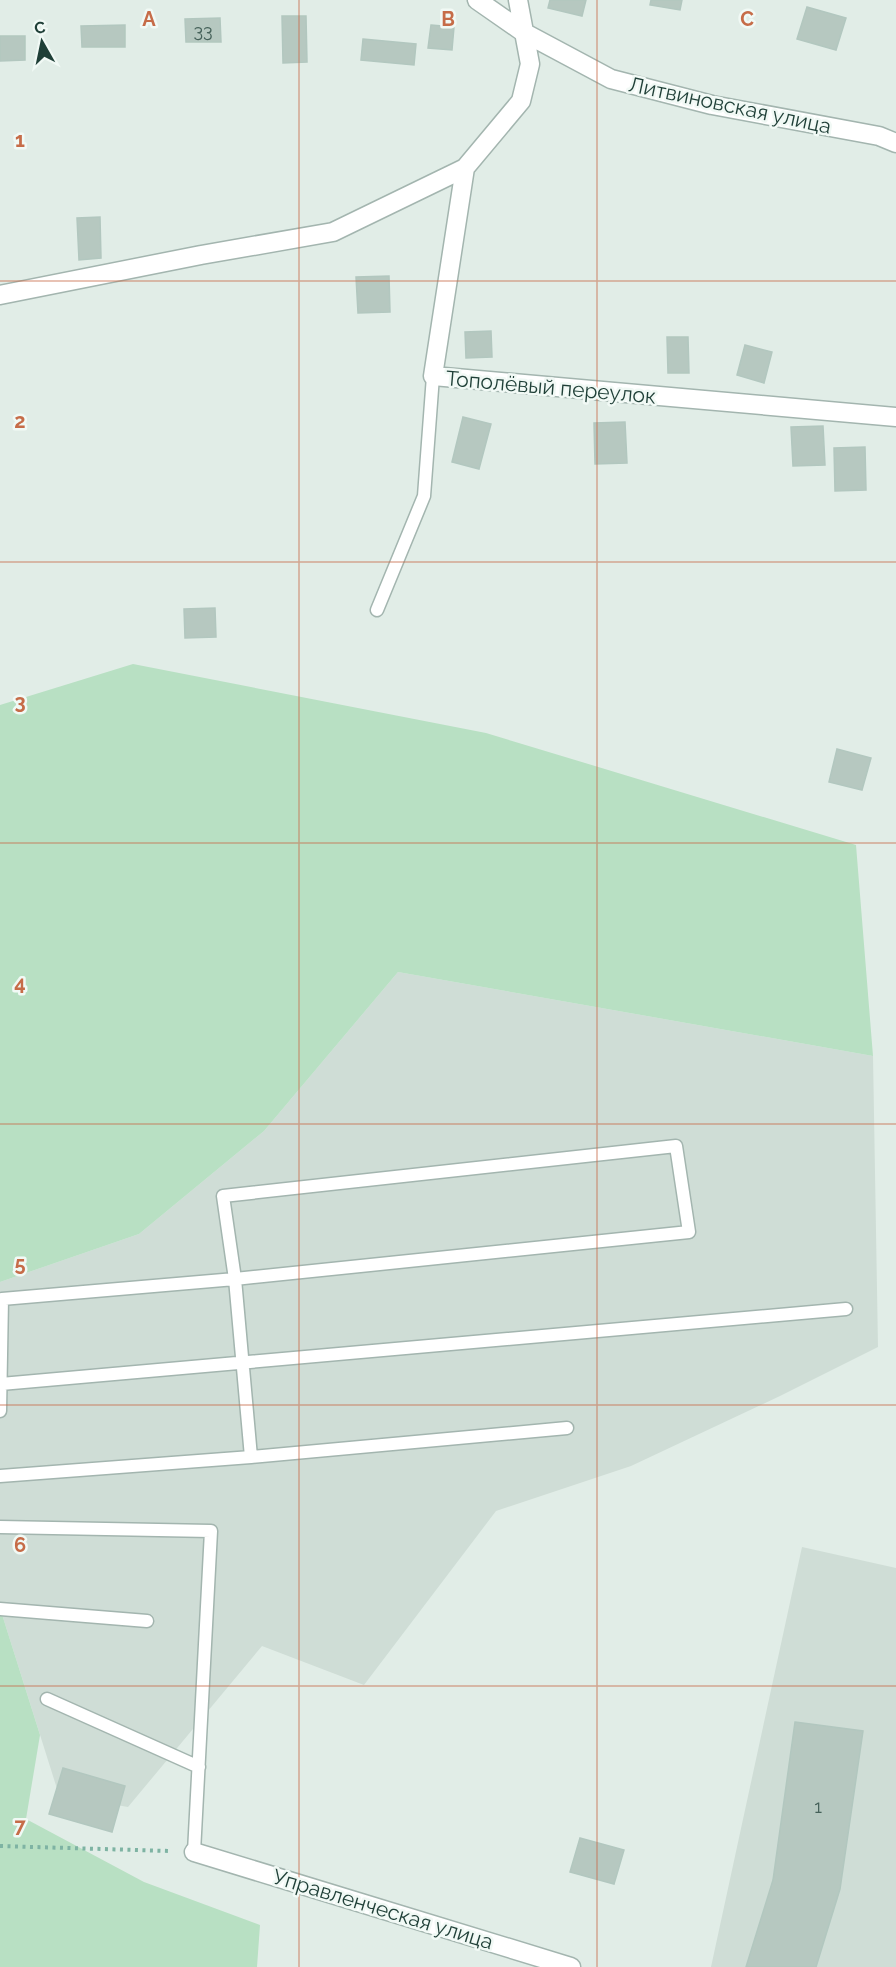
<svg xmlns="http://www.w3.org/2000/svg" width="896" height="1967" viewBox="0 0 896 1967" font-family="Raleway,sans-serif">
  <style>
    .built { fill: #cfddd6 }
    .green { fill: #b8e0c3 }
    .building { fill: #b6c8c0; stroke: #b2c7bf; stroke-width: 1.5 }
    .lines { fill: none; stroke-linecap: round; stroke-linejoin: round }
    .lane-casing { stroke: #a3b5af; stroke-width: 15 }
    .street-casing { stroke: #a3b5af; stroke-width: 21 }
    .path { stroke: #7eb3a3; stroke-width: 4; stroke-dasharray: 3 4.5; stroke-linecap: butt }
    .lane { stroke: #fff; stroke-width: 12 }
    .street { stroke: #fff; stroke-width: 18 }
    .grid { fill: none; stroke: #c66c48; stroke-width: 1.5; stroke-opacity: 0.55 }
    .labels { text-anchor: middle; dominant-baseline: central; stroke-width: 5; stroke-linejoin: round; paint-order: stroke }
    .number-label { font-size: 18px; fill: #456159 }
    .street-label { font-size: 21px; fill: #1f3f37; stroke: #f1f9f5 }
    .grid-label { font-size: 20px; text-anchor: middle; font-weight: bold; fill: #c66c48; stroke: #f1f9f5; stroke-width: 5; stroke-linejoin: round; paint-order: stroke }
  </style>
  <rect width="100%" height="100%" fill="#e1ede7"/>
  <path class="built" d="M398 972 873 1056 878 1347 780 1396 631 1466 496 1511 364 1685 262 1646 128 1807 59 1795 0 1608V1282L139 1234 264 1131Z
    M802 1547 896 1568V1967H711Z"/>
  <path class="green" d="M133 664 486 733 856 845 873 1056 398 972 264 1131 139 1234 0 1282V705Z
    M0 1608 40 1735 26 1819 144 1882 260 1925 257 1967H0Z"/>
  <path class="building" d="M550 0H586L582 16 548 8Z
    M651 0H682L680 10 650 5Z
    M807 7 846 18 836 50 797 39Z
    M282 16H306L307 62 283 63Z
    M220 18 221 42H186L185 19Z
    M125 25V47H82L81 26Z
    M431 25 454 27 452 50 428 48Z
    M0 36H25V60L0 61Z
    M363 39 416 44 414 65 361 60Z
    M100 217 101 258 79 260 77 218Z
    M389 276 390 312 358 313 356 277Z
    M491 331 492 357 466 358 465 332Z
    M667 337H688L689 373H668Z
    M745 345 772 352 764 383 737 375Z
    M463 417 491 424 479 469 452 462Z
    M625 422 627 463 595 464 594 423Z
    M823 426 825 465 793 466 791 427Z
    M865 447 866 490 835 491 834 448Z
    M215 608 216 637 185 638 184 609Z
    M837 749 871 758 862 790 829 782Z
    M795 1722 863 1731 840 1889 816 1967H746L773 1880Z
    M63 1768 125 1786 112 1832 49 1814Z
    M580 1838 624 1850 614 1884 570 1872Z"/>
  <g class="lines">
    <defs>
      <path id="lane" d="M377 610 424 496 433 376
        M1 1384 846 1309
        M0 1411 2 1299 235 1279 689 1232 676 1146 223 1196 235 1279 251 1457 567 1428
        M0 1476 251 1457
        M0 1527 211 1531 194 1852
        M0 1609 147 1621
        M47 1699 199 1767"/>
      <path id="street" d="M477 0 523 32 611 79 712 105 879 136 896 143
        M465 168 521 101 530 64 518 0
        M0 295 201 255 333 232 465 168 433 376 896 417
        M194 1852 571 1967"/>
    </defs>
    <use href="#lane" class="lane-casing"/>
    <use href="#street" class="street-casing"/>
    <path class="path" d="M0 1846 170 1851"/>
    <use href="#lane" class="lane"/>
    <use href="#street" class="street"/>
  </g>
  <path class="grid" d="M299 0V1967M597 0V1967M0 281H896M0 562H896M0 843H896M0 1124H896M0 1405H896M0 1686H896"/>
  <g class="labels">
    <g class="number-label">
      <text x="203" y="30">33</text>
      <text x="818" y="1806">1</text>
    </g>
    <g class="street-label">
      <text transform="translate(730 105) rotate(12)">Литвиновская улица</text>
      <text transform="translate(551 387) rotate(5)">Тополёвый переулок</text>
      <text transform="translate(383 1909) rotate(17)">Управленческая улица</text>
    </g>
  </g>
  <g class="grid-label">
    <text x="149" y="26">A</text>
    <text x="448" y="26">B</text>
    <text x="747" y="26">C</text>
    <text x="20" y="147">1</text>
    <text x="20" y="428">2</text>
    <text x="20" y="709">3</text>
    <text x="20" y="990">4</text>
    <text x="20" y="1271">5</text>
    <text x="20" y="1552">6</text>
    <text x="20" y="1833">7</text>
  </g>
  <g transform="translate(42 42) rotate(351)" stroke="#f1f9f5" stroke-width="4.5" paint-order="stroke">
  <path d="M0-4.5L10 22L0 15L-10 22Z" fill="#1f3f37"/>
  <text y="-9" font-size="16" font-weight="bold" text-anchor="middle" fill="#1f3f37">С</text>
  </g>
</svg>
